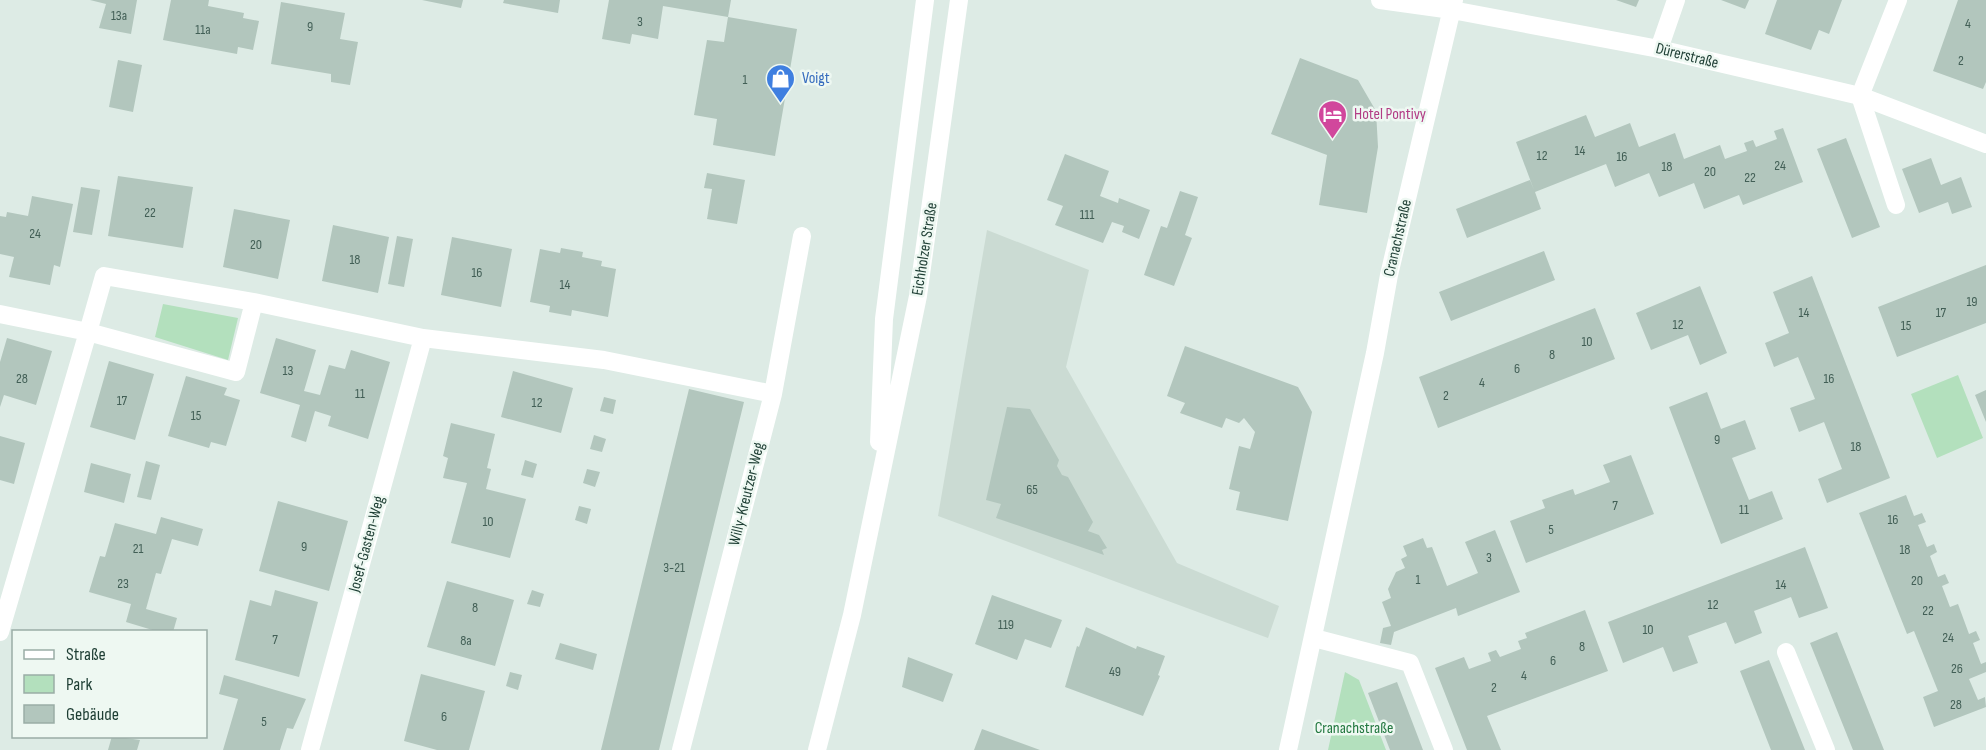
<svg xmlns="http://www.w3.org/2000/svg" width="1986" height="750" viewBox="0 0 1986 750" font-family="'Sofia Sans Condensed',sans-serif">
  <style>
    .built { fill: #cbdbd3 }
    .green { fill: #b3e0bd }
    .building { fill: #b2c6bd }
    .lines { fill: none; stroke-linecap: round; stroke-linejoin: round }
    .service { stroke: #fff; stroke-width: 18 }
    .minor { stroke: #fff; stroke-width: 18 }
    .secondary { stroke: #fff; stroke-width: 18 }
    .labels { text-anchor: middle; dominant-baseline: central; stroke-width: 5; stroke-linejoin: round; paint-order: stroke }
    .number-label { font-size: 14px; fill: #425f56 }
    .street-label { font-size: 16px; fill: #1d3d33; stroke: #eef8f2 }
    .shop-label { font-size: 16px; fill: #366cbe; stroke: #eef8f2; text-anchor: start }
    .hotel-label { font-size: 16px; fill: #b23c85; stroke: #eef8f2; text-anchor: start }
    .park-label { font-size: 16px; fill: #237840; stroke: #eef8f2 }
  </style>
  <rect width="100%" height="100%" fill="#ddebe5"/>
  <path class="built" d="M987 230 1089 270 1066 367 1177 563 1279 606 1268 638 938 516Z"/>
  <path class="green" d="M163 304 238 318 228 360 155 337Z
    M1958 375 1983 438 1937 458 1911 394Z
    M1345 672 1359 680 1386 750H1328Z"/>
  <path class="building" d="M90 0H137L131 34 99 28 106 4Z
    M171 0H209L208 6 244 13 243 18 259 21 253 50 238 47 237 54 163 40Z
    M422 0H463L461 8Z
    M504 0H560L558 13 503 3Z
    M609 0H731L728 17 663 6 658 39 632 34 630 44 602 39Z
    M1616 0H1639L1636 7Z
    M1721 0H1749L1745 9Z
    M1777 0H1842L1829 34 1819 30 1811 50 1765 34Z
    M1958 0H1986V82L1983 89 1933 71Z
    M281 2 345 13 340 39 358 42 350 85 331 82V74L271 64Z
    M728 17 797 29 775 156 713 145 717 119 694 115 707 40 724 42Z
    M1300 58 1358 80 1376 111 1378 147 1367 213 1319 205 1327 155 1271 134Z
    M118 60 142 65 133 112 109 107Z
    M1586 115 1595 137 1630 123 1639 147 1675 133 1684 159 1720 145 1725 159 1747 151 1744 143 1753 140 1756 147 1777 139 1774 131 1783 128 1803 182 1743 205 1739 195 1704 209 1694 183 1659 197 1649 173 1615 187 1606 164 1535 192 1541 209 1467 238 1456 209 1530 180 1534 190 1516 142Z
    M1846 138 1880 227 1852 238 1817 149Z
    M1065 154 1109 171 1100 196 1118 203 1119 198 1150 210 1139 239 1122 232 1124 226 1112 222 1103 243 1055 225 1063 206 1047 200Z
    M1931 158 1941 185 1961 177 1972 207 1952 214 1948 202 1919 213 1902 169Z
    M707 173 745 180 737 224 707 219 712 189 704 188Z
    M118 176 193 187 183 248 108 236Z
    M81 187 100 190 92 235 73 232Z
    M1180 191 1198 197 1185 235 1192 238 1174 286 1144 275 1161 226 1167 228Z
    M32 196 73 204 60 267 54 265 50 285 9 277 14 257 0 254V216L6 217 7 212 28 216Z
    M234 209 290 220 278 279 223 267Z
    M333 225 389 237 378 293 322 281Z
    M397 236 413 239 404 287 388 284Z
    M452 237 512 249 501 307 441 295Z
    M561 248 583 252 582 257 602 261 601 266 616 269 608 317 572 310 571 316 549 312 550 306 530 302 540 249 560 253Z
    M1544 251 1555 280 1451 321 1439 292Z
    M1986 265V323L1897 357 1878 307Z
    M1812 276 1890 478 1827 503 1818 479 1842 469 1824 422 1799 432 1790 408 1815 399 1798 357 1774 367 1765 343 1789 333 1773 292Z
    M1700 286 1727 353 1700 365 1688 335 1651 350 1636 313Z
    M1595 308 1615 359 1438 428 1419 377Z
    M7 338 52 351 36 405 4 395 0 407V362Z
    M276 338 316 350 304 391 320 395 329 365 345 369 351 350 390 362 368 439 328 426 331 416 315 411 306 442 291 437 300 405 260 393Z
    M1185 346 1298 387 1312 412 1288 521 1236 510 1240 492 1229 489 1239 446 1250 449 1255 432 1244 418 1239 423 1226 418 1222 428 1180 413 1185 403 1167 396Z
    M109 361 154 374 135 440 90 427Z
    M513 371 573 388 561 433 501 417Z
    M186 376 227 388 224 395 240 400 226 446 211 442 209 448 168 436Z
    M689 389 744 402 686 639 659 750H601Z
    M1986 390V422L1975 395Z
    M1707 392 1721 429 1745 420 1756 449 1732 458 1749 500 1772 491 1783 519 1721 544 1669 407Z
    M604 397 616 400 613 414 600 411Z
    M1007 407 1030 409 1059 460 1057 466 1062 475 1068 477 1093 522 1088 531 1099 535 1107 548 1102 550 1104 555 996 518 1001 504 986 500Z
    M451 423 495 434 487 468 491 469 486 489 526 499 510 558 451 543 467 483 443 478 448 458 443 456Z
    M594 435 606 439 602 452 590 449Z
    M0 436 25 443 14 484 0 480Z
    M1631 455 1654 514 1526 563 1510 521 1545 508 1542 500 1573 489 1575 495 1610 482 1603 465Z
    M525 460 537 464 533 478 521 475Z
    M146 461 160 465 151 500 137 497Z
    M91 463 131 474 124 503 84 492Z
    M587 469 600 472 595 487 583 483Z
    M1906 495 1914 516 1922 513 1926 522 1918 525 1927 547 1934 544 1937 552 1930 556 1938 577 1945 574 1949 583 1942 586 1950 607 1958 604 1969 634 1976 631 1980 640 1973 643 1981 664 1986 662V672L1969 679 1978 700 1985 697 1986 707 1934 727 1923 697 1938 691 1914 631 1907 634 1859 513Z
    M278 501 348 521 329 591 259 571Z
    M579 506 591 509 587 524 575 520Z
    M161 517 203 529 198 546 172 539 161 574 156 573 146 609 177 618 173 632H159L126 622 131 604 89 592 100 556 105 557 115 523 156 534Z
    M1495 530 1520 592 1458 616 1456 608 1394 632 1391 645 1380 643 1383 628 1391 626 1382 602 1391 598 1388 589 1396 572 1405 568 1401 559 1407 556 1403 546 1423 538 1427 548 1432 547 1447 586 1478 573 1465 542Z
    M1805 547 1828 608 1799 618 1791 597 1754 611 1762 633 1735 644 1726 622 1688 636 1698 663 1673 672 1663 647 1623 663 1608 622Z
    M447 581 514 600 495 666 427 647Z
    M275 590 318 602 299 677 235 660 250 600 271 606Z
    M532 590 544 594 540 607 527 604Z
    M992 595 1062 620 1051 648 1025 639 1017 660 975 644Z
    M1585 610 1608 671 1487 716 1501 750H1467L1435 668 1464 657 1469 669 1491 661 1488 653 1496 650 1500 657 1521 649 1518 641 1527 638 1525 633Z
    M1086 627 1136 649 1137 646 1165 656 1158 675 1160 676 1143 716 1065 687 1077 646 1079 647Z
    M1837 632 1884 750H1853L1810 643Z
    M560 643 597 654 593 670 555 659Z
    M908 657 953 674 943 702 902 687Z
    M1769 660 1805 750H1771L1740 671Z
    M510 672 522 675 518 690 506 686Z
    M421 674 485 691 469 750H437L404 741Z
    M224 675 306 699 293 729 287 728 280 750H223L238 699 219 694Z
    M1397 682 1423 750H1390L1368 693Z
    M982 729 1040 750H974Z
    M112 736 140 740 137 750H108Z"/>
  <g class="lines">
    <path class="service" d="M1860 96 1896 205
      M1314 638 1410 663 1444 750
      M1786 652 1826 750"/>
    <path class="minor" d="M1380 0 1452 10 1659 49 1860 96 1986 144
      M1659 49 1676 0
      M1860 96 1898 0
      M254 302 236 372 88 332 104 276 254 302 423 338 310 750
      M0 314 88 332 0 632
      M423 338 604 360 773 394
      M681 750 773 394 802 236
      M1288 750 1375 353 1389 275 1454 0"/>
    <path class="secondary" d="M879 442 884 319 925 0
      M817 750 852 615 918 296 959 0"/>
  </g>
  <defs>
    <symbol id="shop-pin" viewBox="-11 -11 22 30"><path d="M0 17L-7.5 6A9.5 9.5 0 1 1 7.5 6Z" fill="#3f7fe0" stroke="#eef8f2"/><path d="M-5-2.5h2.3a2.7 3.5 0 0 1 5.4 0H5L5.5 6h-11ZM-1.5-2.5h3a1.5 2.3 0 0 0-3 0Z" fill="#fff"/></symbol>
    <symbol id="hotel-pin" viewBox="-11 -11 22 30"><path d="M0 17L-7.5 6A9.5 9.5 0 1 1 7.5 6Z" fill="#d1479c" stroke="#eef8f2"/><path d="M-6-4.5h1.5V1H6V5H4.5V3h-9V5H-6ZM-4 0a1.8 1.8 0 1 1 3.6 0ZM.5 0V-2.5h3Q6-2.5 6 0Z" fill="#fff"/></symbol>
  </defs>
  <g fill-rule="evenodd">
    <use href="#shop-pin" x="764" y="62" width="33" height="45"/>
    <use href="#hotel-pin" x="1316" y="98" width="33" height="45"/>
  </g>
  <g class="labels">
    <g class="number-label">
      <text x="119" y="15">13a</text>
      <text x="640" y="21">3</text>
      <text x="1968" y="23">4</text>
      <text x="310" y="26">9</text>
      <text x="203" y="29">11a</text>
      <text x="1961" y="60">2</text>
      <text x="745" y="79">1</text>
      <text x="1580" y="150">14</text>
      <text x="1542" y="155">12</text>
      <text x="1622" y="156">16</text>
      <text x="1780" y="165">24</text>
      <text x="1667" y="166">18</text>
      <text x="1710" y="171">20</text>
      <text x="1750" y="177">22</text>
      <text x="150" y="212">22</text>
      <text x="1087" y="214">111</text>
      <text x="35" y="233">24</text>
      <text x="256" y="244">20</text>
      <text x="355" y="259">18</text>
      <text x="477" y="272">16</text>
      <text x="565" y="284">14</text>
      <text x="1972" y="301">19</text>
      <text x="1804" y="312">14</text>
      <text x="1941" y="312">17</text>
      <text x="1678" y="324">12</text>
      <text x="1906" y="325">15</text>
      <text x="1587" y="341">10</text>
      <text x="1552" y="354">8</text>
      <text x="1517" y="368">6</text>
      <text x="288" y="370">13</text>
      <text x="22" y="378">28</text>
      <text x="1829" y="378">16</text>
      <text x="1482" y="382">4</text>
      <text x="360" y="393">11</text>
      <text x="1446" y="395">2</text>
      <text x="122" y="400">17</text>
      <text x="537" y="402">12</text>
      <text x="196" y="415">15</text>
      <text x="1717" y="439">9</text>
      <text x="1856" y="446">18</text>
      <text x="1032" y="489">65</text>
      <text x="1615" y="505">7</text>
      <text x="1744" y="509">11</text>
      <text x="1893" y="519">16</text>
      <text x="488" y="521">10</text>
      <text x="1551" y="529">5</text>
      <text x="304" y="546">9</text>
      <text x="138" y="548">21</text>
      <text x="1905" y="549">18</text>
      <text x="1489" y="557">3</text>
      <text x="674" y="567">3-21</text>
      <text x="1418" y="579">1</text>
      <text x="1917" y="580">20</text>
      <text x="123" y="583">23</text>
      <text x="1781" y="584">14</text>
      <text x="1713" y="604">12</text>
      <text x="475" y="607">8</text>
      <text x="1928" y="610">22</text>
      <text x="1006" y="624">119</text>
      <text x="1648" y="629">10</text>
      <text x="1948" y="637">24</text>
      <text x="275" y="639">7</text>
      <text x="466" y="640">8a</text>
      <text x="1582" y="646">8</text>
      <text x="1553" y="660">6</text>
      <text x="1957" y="668">26</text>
      <text x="1115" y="671">49</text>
      <text x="1524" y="675">4</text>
      <text x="1494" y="687">2</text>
      <text x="1956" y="704">28</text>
      <text x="444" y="716">6</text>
      <text x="264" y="721">5</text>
    </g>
    <g class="street-label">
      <text transform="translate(1687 56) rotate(14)">Dürerstraße</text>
      <text transform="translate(1398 238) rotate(-77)">Cranachstraße</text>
      <text transform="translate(925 249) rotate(-81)">Eichholzer Straße</text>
      <text transform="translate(747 494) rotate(-76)">Willy-Kreutzer-Weg</text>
      <text transform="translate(367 544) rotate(-75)">Josef-Gasten-Weg</text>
    </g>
    <g class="shop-label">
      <text x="802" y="78">Voigt</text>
    </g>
    <g class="hotel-label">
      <text x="1354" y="114">Hotel Pontivy</text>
    </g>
    <g class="park-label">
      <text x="1354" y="728">Cranachstraße</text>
    </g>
  </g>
  <rect x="12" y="630" width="195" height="108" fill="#eef8f2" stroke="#9aada6" stroke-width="1.5"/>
  <rect x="24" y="650" width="30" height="9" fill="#ffffff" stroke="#9aada6" stroke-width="1.5"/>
  <text x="66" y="660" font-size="18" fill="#1d3d33">Straße</text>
  <rect x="24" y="675" width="30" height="18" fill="#b3e0bd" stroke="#9aada6" stroke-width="1.5"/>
  <text x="66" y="690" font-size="18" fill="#1d3d33">Park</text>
  <rect x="24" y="705" width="30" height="18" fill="#b2c6bd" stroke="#9aada6" stroke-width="1.5"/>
  <text x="66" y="720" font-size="18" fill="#1d3d33">Gebäude</text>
</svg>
